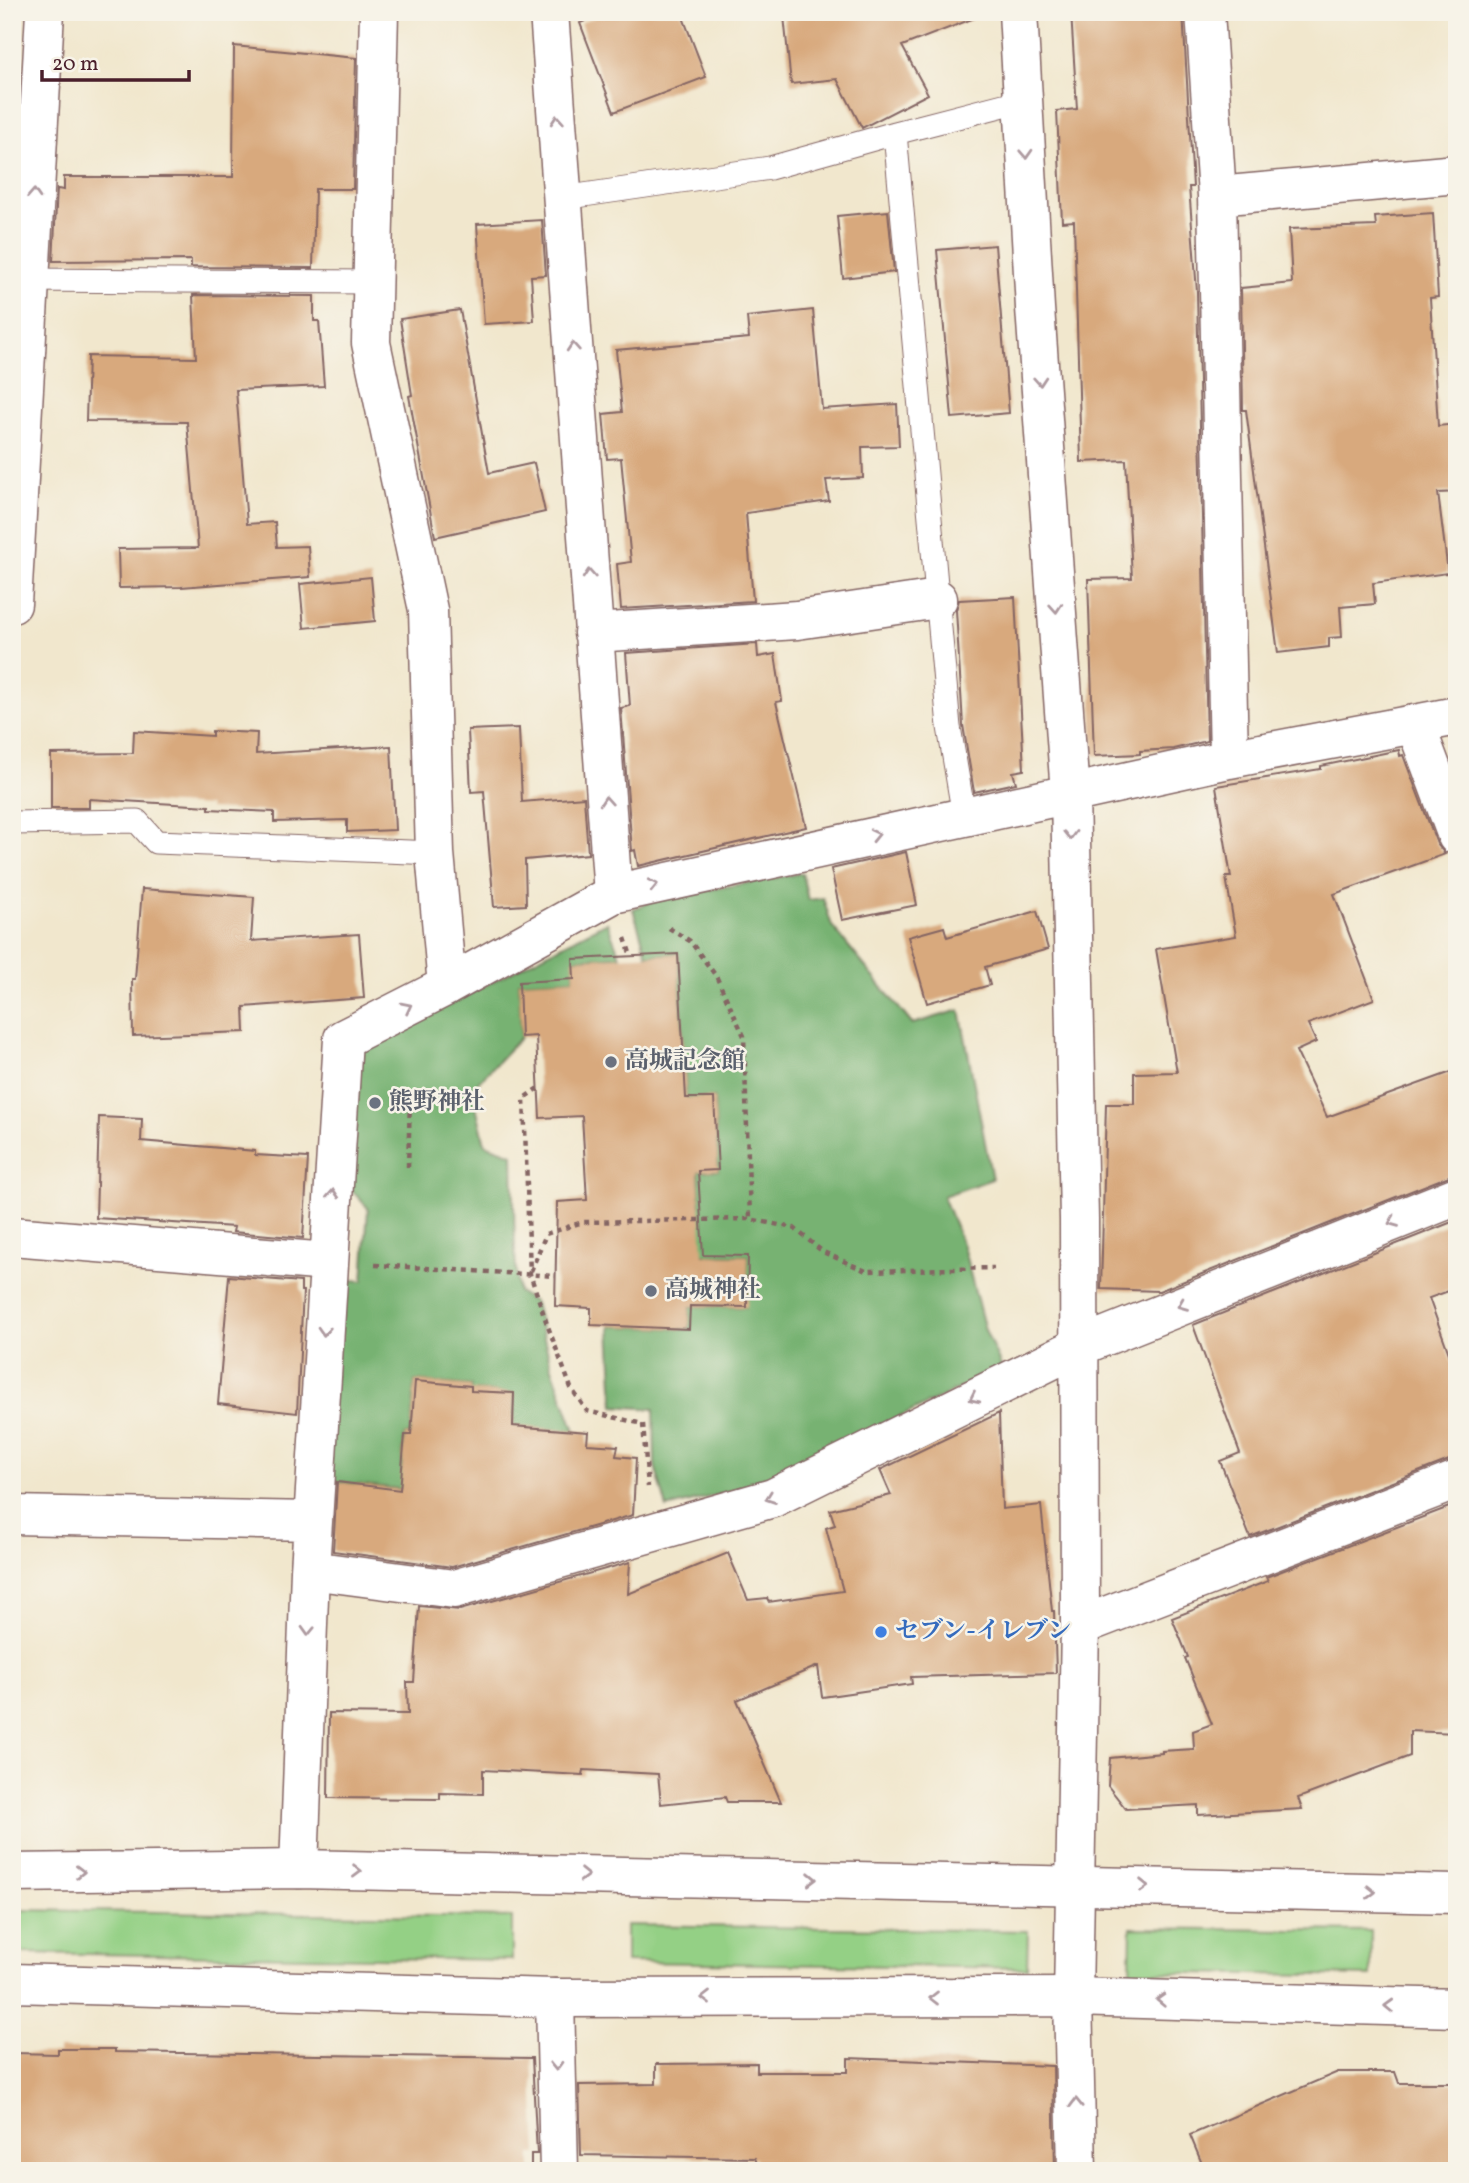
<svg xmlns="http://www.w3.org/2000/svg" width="1469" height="2183" viewBox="0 0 1469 2183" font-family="Vollkorn,'Noto Serif JP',serif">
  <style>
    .green { fill: #94d085; stroke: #6f7858; stroke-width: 2 }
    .forest { fill: #77b272; stroke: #60684e; stroke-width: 2 }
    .building { fill: #d8a97d }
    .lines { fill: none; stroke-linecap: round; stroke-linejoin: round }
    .lane-casing { stroke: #846564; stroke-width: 25 }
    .street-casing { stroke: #846564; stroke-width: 41 }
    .secondary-casing { stroke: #846564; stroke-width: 41 }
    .path { stroke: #846564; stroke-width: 4.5; stroke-dasharray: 5 5; stroke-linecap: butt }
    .lane { stroke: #fff; stroke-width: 23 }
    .street { stroke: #fff; stroke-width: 38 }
    .secondary { stroke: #fff; stroke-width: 38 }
    .oneway { stroke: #ae9aa0 }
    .worship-dot { fill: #6b7280; stroke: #f7f3e8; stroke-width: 2.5 }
    .shop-dot { fill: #3f7fe0; stroke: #f7f3e8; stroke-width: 2.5 }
    .labels { text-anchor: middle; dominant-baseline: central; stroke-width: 5; stroke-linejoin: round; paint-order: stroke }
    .worship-label { font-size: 24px; font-weight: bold; fill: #5b616d; stroke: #f7f3e8; text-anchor: start }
    .shop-label { font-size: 24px; font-weight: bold; fill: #366cbe; stroke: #f7f3e8; text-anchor: start }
  </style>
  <rect width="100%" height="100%" fill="#f7f3e8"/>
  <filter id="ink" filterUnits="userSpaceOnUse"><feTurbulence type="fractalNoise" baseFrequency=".0143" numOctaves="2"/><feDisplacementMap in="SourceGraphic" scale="14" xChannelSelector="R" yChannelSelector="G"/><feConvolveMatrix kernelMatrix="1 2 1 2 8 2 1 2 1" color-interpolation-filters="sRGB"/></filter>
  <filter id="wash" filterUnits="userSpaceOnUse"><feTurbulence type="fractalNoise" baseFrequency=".00686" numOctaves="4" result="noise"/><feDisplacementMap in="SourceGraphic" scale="28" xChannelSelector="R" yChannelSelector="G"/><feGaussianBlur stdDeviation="1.57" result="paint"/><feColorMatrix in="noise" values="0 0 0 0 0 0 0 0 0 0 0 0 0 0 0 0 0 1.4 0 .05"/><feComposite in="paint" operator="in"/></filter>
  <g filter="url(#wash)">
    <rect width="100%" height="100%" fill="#f1e7cd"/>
    <path class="green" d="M20 1910 512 1917V1960L19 1953Z
      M626 1925 1028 1931 1027 1968 626 1962Z
      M1131 1928 1371 1931V1976L1130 1972Z"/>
    <path class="forest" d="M802 873 808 900 823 898 832 926 912 1024 960 1010 992 1179 943 1196 963 1246 985 1330 1002 1368 763 1483 667 1508 655 1466 654 1409 614 1406 610 1326 689 1329 690 1306 746 1307 748 1256 691 1254 694 1220 700 1205 698 1171 718 1170 714 1098H686L678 954 647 955 633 909 658 899Z
      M607 922 620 956 574 959V979L519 982 521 1037 472 1089 485 1144 513 1154 515 1254 518 1292 535 1303 551 1365 575 1431 531 1428 513 1434 514 1394 476 1391 468 1431 471 1386 415 1381 411 1435H405L402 1469 408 1490 327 1481 340 1279 363 1281 368 1208 346 1184 357 1052Z"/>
    <g id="blocks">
      <path class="building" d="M607 12H681L706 77 614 112 580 23Z
        M818 12H979L980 16 902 46 928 94 862 128 837 79 791 84 784 16Z
        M1071 12H1183L1193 187H1189L1197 292 1207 741 1173 749 1140 751V754L1094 756 1088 579 1132 578 1126 460 1081 462 1074 221 1062 222 1057 111 1077 109Z
        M234 46 356 58 353 189H315L313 268 191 267V260L53 261 57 189 64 190V177H233Z
        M888 211 894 272 843 278 837 216Z
        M1433 213 1438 297 1430 298 1438 426 1457 424V492L1438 493 1448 573 1373 583 1375 604 1340 607 1342 637 1329 638V647L1278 653 1246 410H1243L1241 288 1292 283 1289 229 1376 226 1375 217Z
        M542 220 546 275 531 276 534 321 484 324 477 224Z
        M995 245 1009 413 952 418 937 250Z
        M193 295 314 296V321H319L324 386 236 390 247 524 275 522 277 547 308 546 310 577 181 587 119 588 118 549 198 548 187 422 86 421 88 356 196 358Z
        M460 310 489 473 534 463 545 512 435 537 409 396 412 395 400 319Z
        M813 310 822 409 897 404 899 446 862 447 863 478 826 480 829 501 746 513 753 601 621 609 617 564 631 562 621 458 607 459 603 414 622 412 616 350 749 338 747 317Z
        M371 577 375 621 304 628 300 584Z
        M1015 597 1024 770 1013 772 1016 783 974 792 963 725 956 610 959 600Z
        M757 644 758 657 775 654 782 701 776 702 806 827 638 866 635 850 632 851 621 708 630 706 626 653Z
        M519 728 522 802 584 797 588 854 525 860 526 905 494 907 484 791 471 792 468 730Z
        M134 731 212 736V731L257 733 256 754 391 746 395 830 347 832V820L274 822V812L209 809V806L89 799V808H51V754L133 753Z
        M1399 750 1400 756 1403 755 1437 844 1445 854 1334 894 1374 999 1308 1024 1316 1042 1296 1051 1327 1117 1457 1070V1175L1449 1176 1159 1291 1101 1289 1106 1104H1134V1073L1177 1072 1156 949 1236 936 1226 877H1231L1216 786 1321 769V766Z
        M906 852 917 905 842 920 831 869Z
        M142 889 254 897 251 941 359 934 364 998 244 1007 245 1032 133 1036 132 979H135Z
        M1037 911 1048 949 985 967 990 985 927 1003 908 937 944 927 947 937Z
        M678 954 686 1098H714L718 1170 698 1171 703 1255 748 1256 747 1307 690 1306 689 1329 591 1325V1308L555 1306 557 1202 587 1200 582 1116 540 1118 536 1036 521 1037 519 982 574 979 573 959Z
        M99 1117 142 1119 141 1141 255 1151V1155L308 1158 303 1238 233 1232 234 1227 96 1218Z
        M1457 1220V1288L1429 1298 1457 1376V1459L1449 1460 1250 1537 1220 1461 1240 1453 1193 1325Z
        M229 1276 301 1282V1291H303L297 1413 218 1404Z
        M415 1381 471 1386V1391L514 1393 513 1426 588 1432 587 1444 618 1446 616 1456 636 1458 633 1515 452 1567 333 1551 337 1482 400 1490 405 1435H411Z
        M999 1413 1002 1509 1041 1505 1052 1611H1054L1056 1673 911 1677 912 1684 822 1697 818 1666 737 1700 781 1802H727L725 1797 661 1804 658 1774 584 1770 583 1775 483 1770V1794L440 1793V1799L328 1798 329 1713 408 1714 407 1682H414L419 1606 460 1610 630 1562 628 1594 728 1553 748 1600 767 1598 769 1602 843 1591 826 1528 835 1525 830 1510 891 1495 880 1470Z
        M1457 1504V1733L1410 1731V1756L1298 1798 1302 1809 1198 1815V1805L1126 1809 1108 1786 1110 1758 1162 1753V1751L1194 1749 1193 1731 1212 1724 1185 1658 1188 1657 1172 1618 1268 1581 1266 1577Z
        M58 2049H115V2052L532 2058 537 2154H531V2171H214L112 2168V2171H12V2053L58 2054Z
        M848 2058 1053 2066 1055 2171H760L755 2158 581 2155 579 2085 656 2084V2064L757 2063V2072H848Z
        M1338 2072H1395L1399 2083H1457V2171H1205L1190 2135Z"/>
    </g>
  </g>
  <g filter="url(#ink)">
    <use href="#blocks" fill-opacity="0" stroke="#846564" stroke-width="2"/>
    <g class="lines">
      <defs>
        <path id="lane" d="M895 133 949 727 964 816
          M563 198 770 168 895 133 1023 100
          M19 280 372 282
          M12 823 137 821 156 842 435 853"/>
        <path id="street" d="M379 12 371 343 428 610 435 853 447 986
          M549 12 613 894
          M1018 12 1035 308 1070 794 1079 1219 1080 1626 1073 1997 1077 2171
          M1205 12 1217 196 1229 759
          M1217 196 1457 174
          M12 604 45 12
          M593 633 797 620 938 599
          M1415 724 1457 836
          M12 1236 328 1262
          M12 1515 313 1521
          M310 1570 454 1589 773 1498 1078 1347 1457 1196
          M1080 1626 1457 1480
          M299 1869 310 1570 343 1039 447 986 613 894 1229 759 1457 716
          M555 1998 559 2171"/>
        <path id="secondary" d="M12 1873 299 1869 1457 1894
          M12 1983 555 1998 1073 1997 1457 2008"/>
      </defs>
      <use href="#lane" class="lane-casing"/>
      <use href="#street" class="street-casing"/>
      <use href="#secondary" class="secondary-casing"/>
      <path class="path" d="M669 928 690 941 716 976 744 1036 750 1219
        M625 938 631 956
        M538 1088 524 1098 530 1274 547 1324 571 1388 587 1411 643 1424 648 1487
        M408 1167 410 1100
        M375 1265 555 1276
        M531 1271 546 1234 583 1222 750 1219 794 1228 823 1252 866 1271 994 1268"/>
      <use href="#lane" class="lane"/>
      <use href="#street" class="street"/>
      <use href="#secondary" class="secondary"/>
    </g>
    <defs><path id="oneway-chevron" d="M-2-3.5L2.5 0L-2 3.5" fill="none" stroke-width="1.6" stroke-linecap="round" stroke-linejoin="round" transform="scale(1.75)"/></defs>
    <g class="oneway">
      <use href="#oneway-chevron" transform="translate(557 120) rotate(-94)"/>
      <use href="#oneway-chevron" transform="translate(1026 154) rotate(87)"/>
      <use href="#oneway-chevron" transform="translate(34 194) rotate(-87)"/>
      <use href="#oneway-chevron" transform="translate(573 347) rotate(-94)"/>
      <use href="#oneway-chevron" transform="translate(1040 381) rotate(86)"/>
      <use href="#oneway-chevron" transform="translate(589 574) rotate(-94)"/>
      <use href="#oneway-chevron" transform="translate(1056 608) rotate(86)"/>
      <use href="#oneway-chevron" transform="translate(606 801) rotate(-94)"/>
      <use href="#oneway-chevron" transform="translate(875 835) rotate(-13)"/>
      <use href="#oneway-chevron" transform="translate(1070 835) rotate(89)"/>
      <use href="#oneway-chevron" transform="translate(653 885) rotate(-13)"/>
      <use href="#oneway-chevron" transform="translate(407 1007) rotate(-27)"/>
      <use href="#oneway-chevron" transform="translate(333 1194) rotate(-86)"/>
      <use href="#oneway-chevron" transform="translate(1393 1222) rotate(158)"/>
      <use href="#oneway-chevron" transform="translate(1182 1305) rotate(158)"/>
      <use href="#oneway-chevron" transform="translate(324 1331) rotate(93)"/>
      <use href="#oneway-chevron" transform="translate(974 1398) rotate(154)"/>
      <use href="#oneway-chevron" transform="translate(770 1498) rotate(160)"/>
      <use href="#oneway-chevron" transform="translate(308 1631) rotate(92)"/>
      <use href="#oneway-chevron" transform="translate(357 1871) rotate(1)"/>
      <use href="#oneway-chevron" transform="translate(80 1872) rotate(-1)"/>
      <use href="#oneway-chevron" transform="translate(584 1875) rotate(1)"/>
      <use href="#oneway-chevron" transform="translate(812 1879) rotate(1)"/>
      <use href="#oneway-chevron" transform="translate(1144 1886) rotate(1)"/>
      <use href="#oneway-chevron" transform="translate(1371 1892) rotate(1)"/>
      <use href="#oneway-chevron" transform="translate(706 1998) rotate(180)"/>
      <use href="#oneway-chevron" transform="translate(934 1998) rotate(180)"/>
      <use href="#oneway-chevron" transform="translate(1161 2000) rotate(-178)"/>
      <use href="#oneway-chevron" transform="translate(1389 2006) rotate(-178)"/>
      <use href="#oneway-chevron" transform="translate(556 2066) rotate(88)"/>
      <use href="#oneway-chevron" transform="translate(1076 2103) rotate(-91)"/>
    </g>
  </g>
  <g class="worship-dot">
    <circle cx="611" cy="1062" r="7"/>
    <circle cx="375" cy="1103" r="7"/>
    <circle cx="651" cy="1291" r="7"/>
  </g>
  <circle class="shop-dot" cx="881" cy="1632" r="7"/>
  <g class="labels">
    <g class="worship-label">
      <text x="625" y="1062">高城記念館</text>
      <text x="389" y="1103">熊野神社</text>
      <text x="665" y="1291">高城神社</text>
    </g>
    <g class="shop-label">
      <text x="895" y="1632">セブン-イレブン</text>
    </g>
  </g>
  <rect width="1469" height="2183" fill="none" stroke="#f7f3e8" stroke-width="42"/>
  <path d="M42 70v10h147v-10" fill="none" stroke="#4a1f2b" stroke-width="3.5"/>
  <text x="52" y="70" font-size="21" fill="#4a1f2b" stroke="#f7f3e8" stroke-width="5" paint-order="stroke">20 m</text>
</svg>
